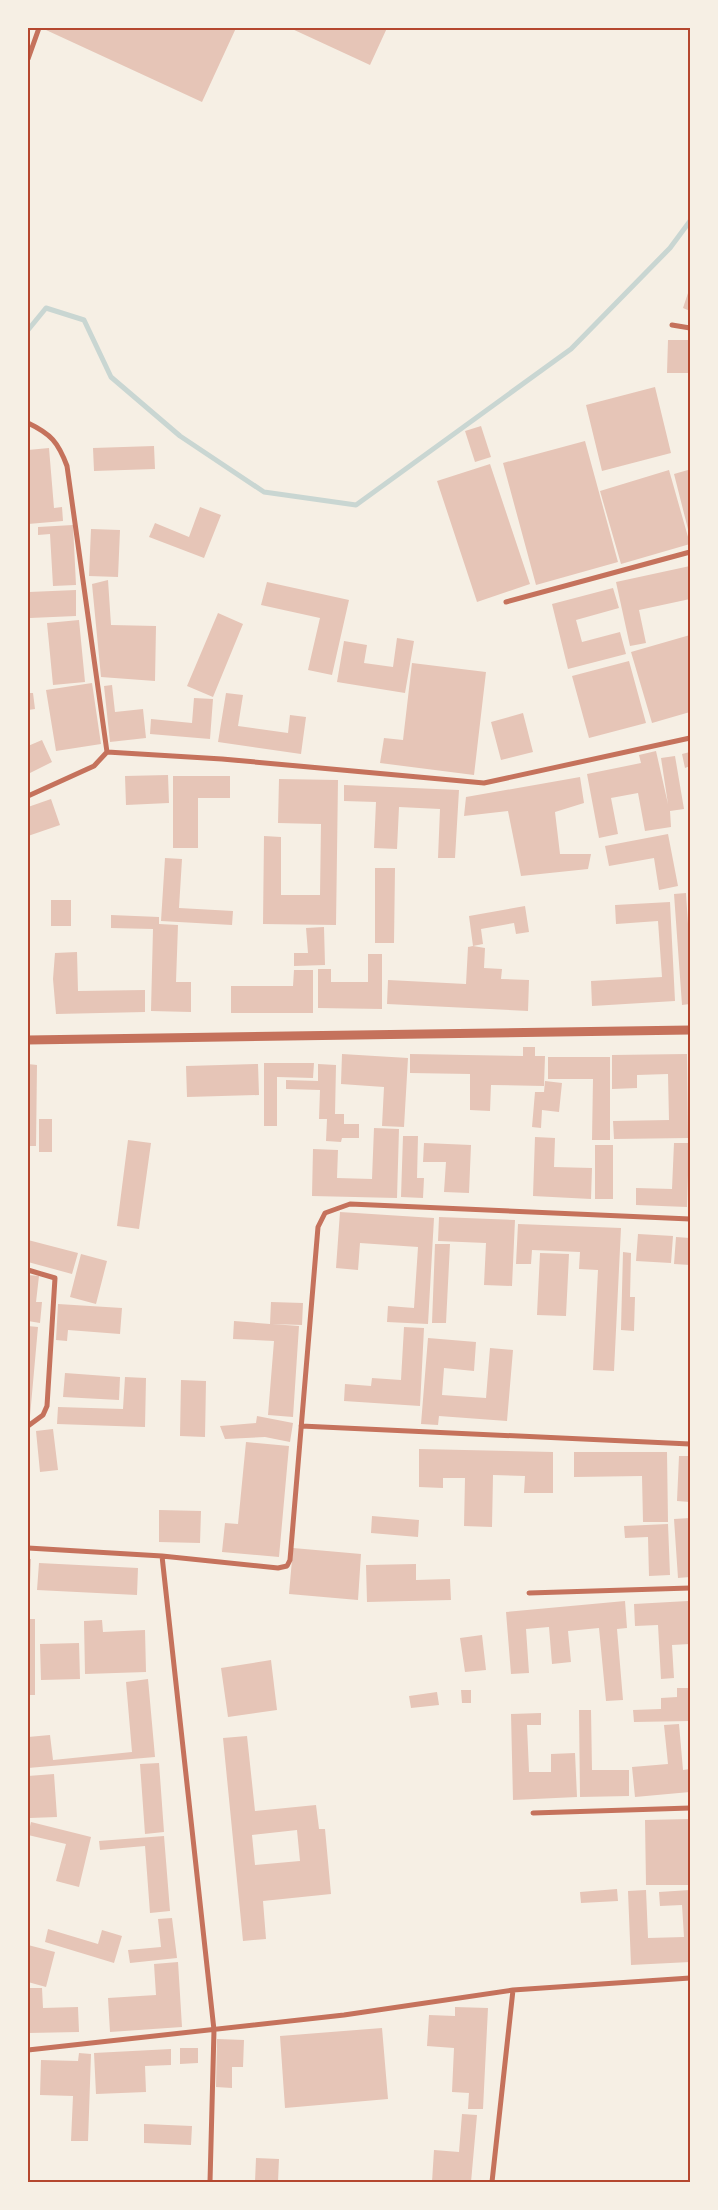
<svg xmlns="http://www.w3.org/2000/svg" width="718" height="2210" viewBox="0 0 718 2210" font-family="Figtree,sans-serif">
  <style>
    .lines { fill: none; stroke-linecap: round; stroke-linejoin: round }
    .stream { stroke: #c9d6d2; stroke-width: 5 }
    .building { fill: #e6c5b7; fill-rule: evenodd }
    .minor { stroke: #c5725c; stroke-width: 5 }
    .tertiary { stroke: #c5725c; stroke-width: 9 }
    .neatline { fill: none; stroke: #b5482f; stroke-width: 2 }
  </style>
  <rect width="100%" height="100%" fill="#f6efe4"/>
  <g class="lines">
    <path class="stream" d="M28 330 46 308 84 320 111 377 180 436 264 492 356 505 571 349 670 248 690 221"/>
  </g>
  <path class="building" d="M47 28H236L202 102 46 30Z
    M290 28H387L370 65Z
    M690 287V311L683 308Z
    M668 340H690V373H667Z
    M655 387 671 453 602 471 586 405Z
    M481 426 491 457 475 462 465 431Z
    M585 441 618 562 536 585 503 463Z
    M154 446 155 469 94 471 93 448Z
    M49 448 54 508 62 507 63 521 28 524V450Z
    M490 464 530 584 477 602 437 481Z
    M669 470 690 544 621 564 600 491Z
    M688 470 690 478V537L674 474Z
    M200 507 221 515 204 558 149 537 155 523 189 537Z
    M73 525 76 585 53 586 50 534 38 535V527Z
    M91 529 120 530 118 577 89 576Z
    M690 566V599L639 610 646 643 630 646 616 582Z
    M108 580 111 625 156 626 155 681 101 677 92 584Z
    M267 582 349 600 332 675 308 670 320 618 261 605Z
    M613 588 619 608 576 620 582 642 620 632 626 654 568 669 552 604Z
    M76 590V616L30 618 29 592Z
    M218 613 243 624 213 697 187 686Z
    M79 620 85 682 53 685 47 623Z
    M690 635V712L652 723 631 652Z
    M397 638 414 641 405 693 337 682 344 641 367 645 364 663 393 667Z
    M629 661 646 723 589 738 572 676Z
    M412 663 486 672 474 775 380 763 384 738 403 740Z
    M92 683 101 744 56 751 46 690Z
    M112 685 115 712 143 709 146 738 110 742 104 686Z
    M28 693H33L35 709 28 710Z
    M226 693 243 695 238 726 288 733 290 715 306 717 301 754 218 742Z
    M194 698 213 699 210 739 150 734 151 719 192 723Z
    M523 713 533 752 501 760 491 722Z
    M42 740 52 762 28 774V746Z
    M656 751 668 804 661 758 675 756 684 809 670 811 671 827 645 831 638 793 611 798 618 834 599 838 587 774 641 763 639 755Z
    M690 752V766L685 768 682 754Z
    M168 775 169 803 126 805 125 776Z
    M173 776H230V798H198V848H173Z
    M580 777 584 803 555 812 560 854H591L588 869 521 876 508 811 464 816 466 797Z
    M279 779 338 780 336 925 263 924 264 836 281 837V895H320L321 824 278 823Z
    M344 785 459 790 455 858H438L440 809 399 807 397 849 374 848 376 802 344 801Z
    M51 799 60 825 28 836V807Z
    M668 834 678 886 659 890 654 858 609 866 605 846Z
    M165 858 182 859 179 908 233 911 232 925 161 921Z
    M375 868H395L394 943H375Z
    M686 893 690 955V1004L682 1005 674 894Z
    M51 900H71V926H51Z
    M670 902 675 1001 592 1006 591 981 662 977 658 921 616 924 615 905Z
    M525 906 529 932 516 934 514 923 481 929 483 944 473 946 469 916Z
    M111 915 159 917V924L178 925 176 982H191V1012L151 1011 153 929 111 928Z
    M324 927 325 965 294 966V953H308L306 928Z
    M473 946 485 948 484 968 502 969 501 979 529 980 528 1011 387 1004 388 980 466 984 468 947Z
    M77 952 78 991 145 990V1012L56 1014 53 979 55 953Z
    M368 954H382V1009L318 1008V969H331V982H368Z
    M294 970H313V1013H231V986H293Z
    M523 1047H535V1056H545L544 1086 491 1085 490 1111 470 1110V1074L410 1073V1054L523 1056Z
    M342 1054 408 1058 404 1127 382 1126 384 1087 341 1084Z
    M687 1054 688 1138 614 1139 613 1121 669 1120 668 1074 637 1075V1088L612 1089V1055Z
    M548 1057H610V1140H592L593 1079H548Z
    M264 1063H314L313 1078 277 1077V1126H264Z
    M28 1064 37 1065 36 1146H28Z
    M258 1064 259 1095 187 1097 186 1066Z
    M318 1064 336 1065 335 1114H344V1124H359V1138H342L341 1142 326 1141 327 1119H319L320 1090 286 1089V1080L318 1081Z
    M545 1081 562 1083 559 1112 542 1110 541 1128 532 1127 535 1092H544Z
    M39 1119H52V1152H39Z
    M374 1128 399 1129 397 1198 312 1196 313 1149 338 1150 337 1178 372 1179Z
    M403 1136H418L417 1178H424L423 1198 401 1197Z
    M535 1137 555 1138 554 1167 592 1168 591 1199 533 1196Z
    M128 1140 151 1143 139 1229 117 1226Z
    M424 1143 471 1145 469 1193 444 1192 446 1162H423Z
    M674 1143H689L687 1207 636 1205V1188L672 1189Z
    M595 1145H613V1199H595Z
    M340 1212 434 1218 428 1324 387 1322 388 1306 414 1308 418 1247 360 1243 358 1270 336 1268Z
    M439 1217 515 1220 512 1286 484 1285 486 1243 438 1241Z
    M518 1224 621 1228 614 1371 593 1370 598 1270 579 1269 580 1252 532 1250 531 1264H516Z
    M638 1234 673 1236 671 1263 636 1261Z
    M676 1237 690 1238V1265L674 1264Z
    M28 1240 78 1253 72 1274 28 1262Z
    M435 1244H450L446 1323H432Z
    M623 1252 631 1253 630 1297H635L634 1331 621 1330Z
    M540 1253 569 1254 566 1316 537 1315Z
    M81 1254 107 1261 96 1304 70 1297Z
    M28 1275 39 1276 36 1302H42L40 1323 28 1321Z
    M271 1302 303 1303 302 1325 272 1324 299 1326 293 1417 268 1415 274 1341 233 1339 234 1321 270 1324Z
    M58 1304 122 1308 120 1334 68 1330 67 1341 56 1340Z
    M28 1326 38 1327 30 1416 28 1415Z
    M404 1327 424 1328 420 1406 344 1401 345 1384 371 1386 372 1378 401 1380Z
    M428 1338 476 1342 474 1371 444 1368 442 1395 486 1398 490 1348 513 1350 507 1421 439 1416 438 1425 421 1424Z
    M65 1373 120 1377 119 1400 63 1397Z
    M125 1377 146 1378 145 1427 57 1424 58 1407 123 1409Z
    M181 1380 206 1381 205 1437 180 1436Z
    M257 1416 293 1423 290 1442 265 1437 225 1439 220 1426 256 1423Z
    M53 1429 58 1470 40 1472 36 1431Z
    M246 1442 289 1446 279 1557 222 1552 225 1523 238 1524Z
    M419 1449 553 1452V1493H524L525 1476 493 1475 492 1527 464 1526 465 1478H443V1488L419 1487Z
    M574 1452H667L668 1522H643L642 1476 574 1477Z
    M679 1456H690V1502L677 1501Z
    M159 1510 201 1511 200 1543 159 1542Z
    M372 1516 419 1520 418 1537 371 1533Z
    M690 1518V1577L678 1578 674 1519Z
    M668 1524 670 1575 649 1576 648 1537 625 1538 624 1526Z
    M293 1548 361 1554 358 1600 289 1594Z
    M28 1559H31L30 1584H28Z
    M39 1563 138 1568 137 1595 37 1590Z
    M416 1564V1580L450 1579 451 1600 367 1602 366 1565Z
    M625 1601 627 1628 617 1629 623 1700 606 1701 599 1628 568 1631 571 1662 552 1664 549 1627 526 1629 529 1673 511 1674 506 1612Z
    M688 1601 690 1644 672 1645 674 1678 661 1679 658 1625 635 1626 634 1604Z
    M28 1619H35V1695H28Z
    M102 1620 103 1632 145 1630 146 1672 85 1674 84 1621Z
    M482 1635 486 1670 465 1672 460 1638Z
    M79 1643 80 1679 41 1680 40 1644Z
    M271 1660 277 1710 228 1717 221 1668Z
    M148 1679 155 1757 28 1768V1737L50 1735 53 1760 132 1752 126 1682Z
    M677 1688H690V1721L634 1722 633 1710 661 1709V1698L677 1697Z
    M461 1690H471V1703H462Z
    M437 1692 439 1705 411 1708 409 1696Z
    M579 1710H591L592 1770H629V1796L580 1797Z
    M541 1713V1725H527L529 1772H551V1754L575 1753 577 1797 513 1800 511 1714Z
    M679 1724 683 1770 690 1769V1792L635 1797 632 1767 668 1764 664 1725Z
    M247 1736 255 1811 316 1805 319 1829H325L331 1894 263 1901 266 1939 243 1941 223 1738ZM297 1830 300 1861 255 1865 252 1835Z
    M159 1763 164 1832 145 1834 140 1764Z
    M54 1774 57 1817 30 1818 28 1776Z
    M690 1819V1885H646L645 1820Z
    M31 1822 91 1837 79 1887 56 1881 66 1844 28 1835Z
    M164 1836 170 1911 150 1913 145 1846 100 1850 99 1841Z
    M617 1889 618 1901 581 1903 580 1892Z
    M646 1890 648 1938 684 1937 682 1905 660 1906 659 1892 690 1890V1962L631 1965 628 1891Z
    M172 1918 177 1958 130 1963 128 1950 161 1947 158 1919Z
    M48 1929 98 1944 102 1930 122 1936 114 1963 45 1942Z
    M28 1945 55 1952 46 1987 28 1982Z
    M178 1962 182 2027 110 2032 108 1998 156 1995 154 1964Z
    M28 1988H42L43 2008 78 2007 79 2032 28 2033Z
    M455 2007 488 2008 483 2109H468L469 2093 452 2092 454 2048 427 2046 429 2015 455 2016Z
    M382 2028 388 2099 285 2108 280 2036Z
    M217 2039 244 2040 243 2067H232V2088L216 2087Z
    M180 2048H198V2063L180 2064Z
    M171 2049V2065L145 2066 146 2092 96 2094 94 2053Z
    M79 2053 91 2054 88 2141H71L73 2096 40 2095 41 2060 78 2061Z
    M462 2114 477 2115 471 2182H432L434 2150 459 2152Z
    M144 2124 192 2126 191 2145 144 2143Z
    M256 2158 279 2159 278 2182H255Z"/>
  <g class="lines">
    <path class="minor" d="M28 59 39 28
      M672 325 690 328
      M28 423C51 434 58 442 67 466L107 752
      M506 602 690 552
      M28 796 94 766 107 752 222 759 484 783 690 738
      M28 1270 55 1278 47 1406 43 1415 28 1426
      M301 1426 690 1444
      M28 1548 162 1556 278 1568 287 1566 290 1560 318 1227 325 1213 350 1204 690 1219
      M162 1556 214 2030 210 2182
      M529 1593 690 1588
      M533 1813 690 1808
      M28 2050 344 2015 513 1990 690 1978
      M492 2182 513 1990"/>
    <path class="tertiary" d="M28 1040 690 1030"/>
  </g>
  <rect width="718" height="2210" fill="none" stroke="#f6efe4" stroke-width="58"/>
  <rect x="29" y="29" width="660" height="2152" class="neatline"/>
</svg>
